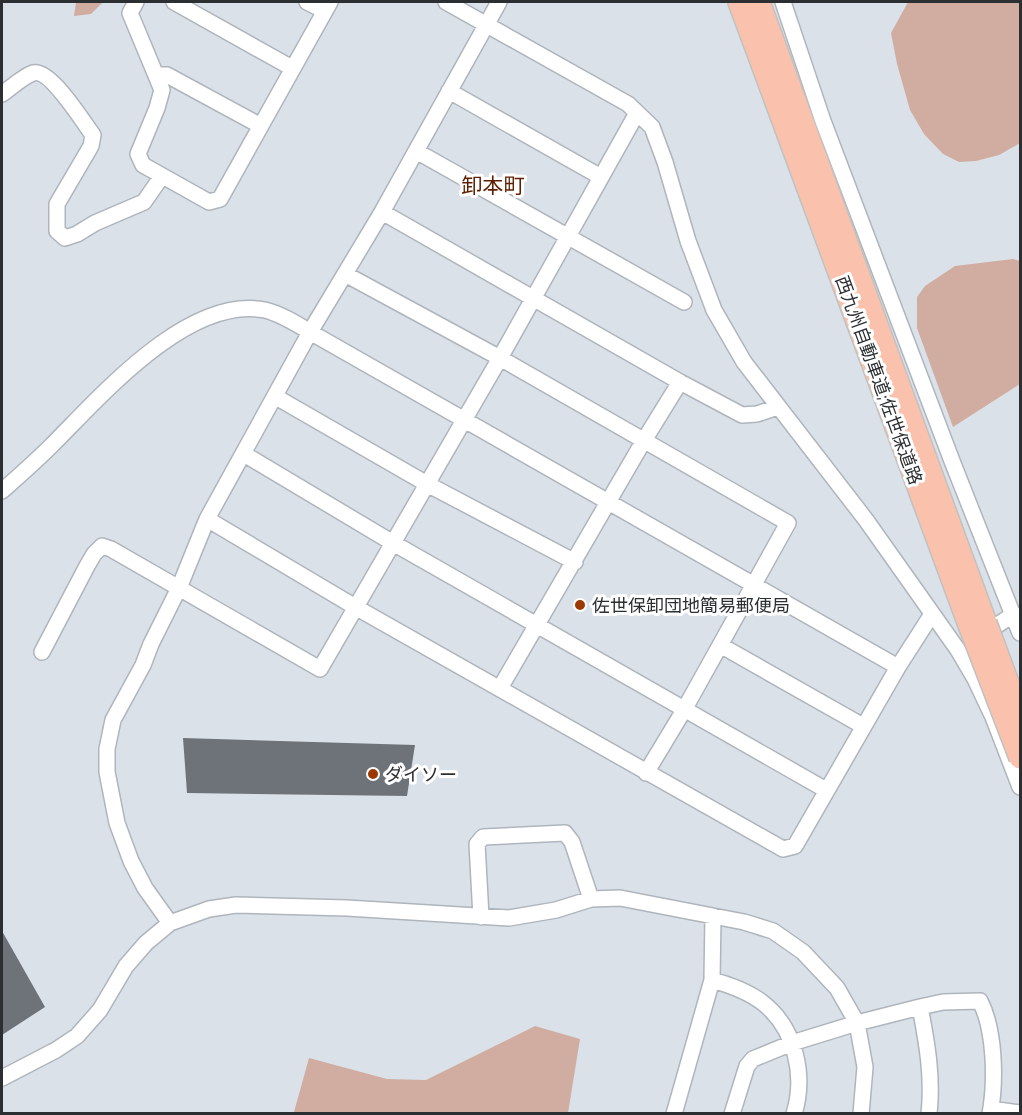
<svg xmlns="http://www.w3.org/2000/svg" width="1022" height="1115" viewBox="0 0 1022 1115" font-family="'Titillium Web','Noto Sans JP',sans-serif">
  <style>
    .green { fill: #d0ada0 }
    .building { fill: #6d7379 }
    .lines { fill: none; stroke-linecap: round; stroke-linejoin: round }
    .minor-casing { stroke: #afb5bc; stroke-width: 18 }
    .highway-casing { stroke: #c0c1c1; stroke-width: 24 }
    .minor { stroke: #fff; stroke-width: 15 }
    .highway { stroke: #fac2ac; stroke-width: 21 }
    .highway-bridge-casing { stroke: #c0c1c1; stroke-width: 24; stroke-linecap: butt }
    .highway-bridge { stroke: #fac2ac; stroke-width: 21 }
    .poi-dot { fill: #9c3800; stroke: #fff; stroke-width: 2 }
    .labels { text-anchor: middle; dominant-baseline: central; stroke-width: 6; stroke-linejoin: round; paint-order: stroke }
    .street-label { font-size: 18px; fill: #2c2f31; stroke: #fff }
    .poi-label { font-size: 18px; fill: #2c2f31; stroke: #fff; text-anchor: start }
    .quarter-label { font-size: 21px; fill: #5e1f00; stroke: #fff }
  </style>
  <rect width="100%" height="100%" fill="#dbe1e9"/>
  <path class="green" d="M76 2H103L91 14 74 16Z
    M908 2H1020V143L999 155 976 161 959 162 943 154 924 134 910 110 897 64 891 33Z
    M1013 259 1020 261V384L953 427 917 328V297L925 286 955 266Z
    M535 1026 580 1039 568 1113H286L294 1112 309 1058 387 1079 426 1080Z"/>
  <path class="building" d="M183 738 415 745 407 796 187 793Z
    M2 931 45 1007 2 1035Z"/>
  <g class="lines">
    <defs>
      <path id="minor" d="M136 2 130 13 162 90 157 108 138 154 143 165 209 202 220 199 330 2
        M174 2 292 68
        M307 2 325 11
        M446 2 628 104 652 127 665 162 688 241 714 310 744 362 866 520 958 650 975 679 993 717 1020 787
        M783 2 823 121 952 461 1020 633
        M156 75H167L261 126
        M449 91 601 177
        M2 94C11 88 22 77 33 73 50 68 83 122 93 135L91 146 57 204V231L65 238 77 234 95 223 144 202 162 176
        M416 151 684 302
        M382 212 680 382 742 415 757 414 778 407
        M345 274 500 358 788 523 684 710 646 773
        M276 397 427 484 575 562
        M244 454 393 543 826 790
        M2 491C19 476 36 461 52 445 101 396 188 295 265 310 281 314 297 324 310 332L898 667
        M207 519 357 608 783 849 795 846 898 667 932 614
        M981 636 1014 614
        M720 645 863 726
        M42 652 87 566 94 554 102 546 111 549 320 669 500 358 637 113
        M500 688 643 442 680 382
        M481 917 477 844 483 837 565 833 572 842 591 899
        M170 923 145 888 131 861 117 823 107 772V749L113 720 143 665 151 644 179 588 207 519 310 332 382 212 499 2
        M712 980C730 985 748 991 763 1003 795 1028 806 1075 794 1114
        M920 1007 943 1002 980 1001C995 1030 996 1081 990 1114
        M2 1078 56 1050 77 1036 100 1010 126 966 146 943 170 923 209 909 236 905 347 908 509 918 556 910 591 899 620 898 744 922 773 931 803 952 837 988 857 1023 865 1067 861 1114
        M991 1109 1020 1113
        M674 1114 712 980 713 916
        M732 1114 747 1066 753 1059 792 1043 857 1023 920 1007C927 1043 933 1077 929 1114"/>
      <path id="highway" d="M739 2 969 625
        M759 2 986 623"/>
    </defs>
    <use href="#minor" class="minor-casing"/>
    <use href="#highway" class="highway-casing"/>
    <use href="#minor" class="minor"/>
    <use href="#highway" class="highway"/>
    <defs>
      <path id="highway-bridge" d="M986 623 1020 715
        M969 625 1020 758"/>
    </defs>
    <use href="#highway-bridge" class="highway-bridge-casing"/>
    <use href="#highway-bridge" class="highway-bridge"/>
  </g>
  <g class="poi-dot">
    <circle cx="580" cy="605" r="6"/>
    <circle cx="373" cy="774" r="6"/>
  </g>
  <g class="labels">
    <g class="street-label">
      <text transform="translate(879 380) rotate(70)">西九州自動車道;佐世保道路</text>
    </g>
    <g class="poi-label">
      <text x="592" y="605">佐世保卸団地簡易郵便局</text>
      <text x="385" y="774">ダイソー</text>
    </g>
    <g class="quarter-label">
      <text x="493" y="185">卸本町</text>
    </g>
  </g>
  <rect width="1022" height="1115" fill="none" stroke="#2c2f31" stroke-width="6"/>
</svg>
